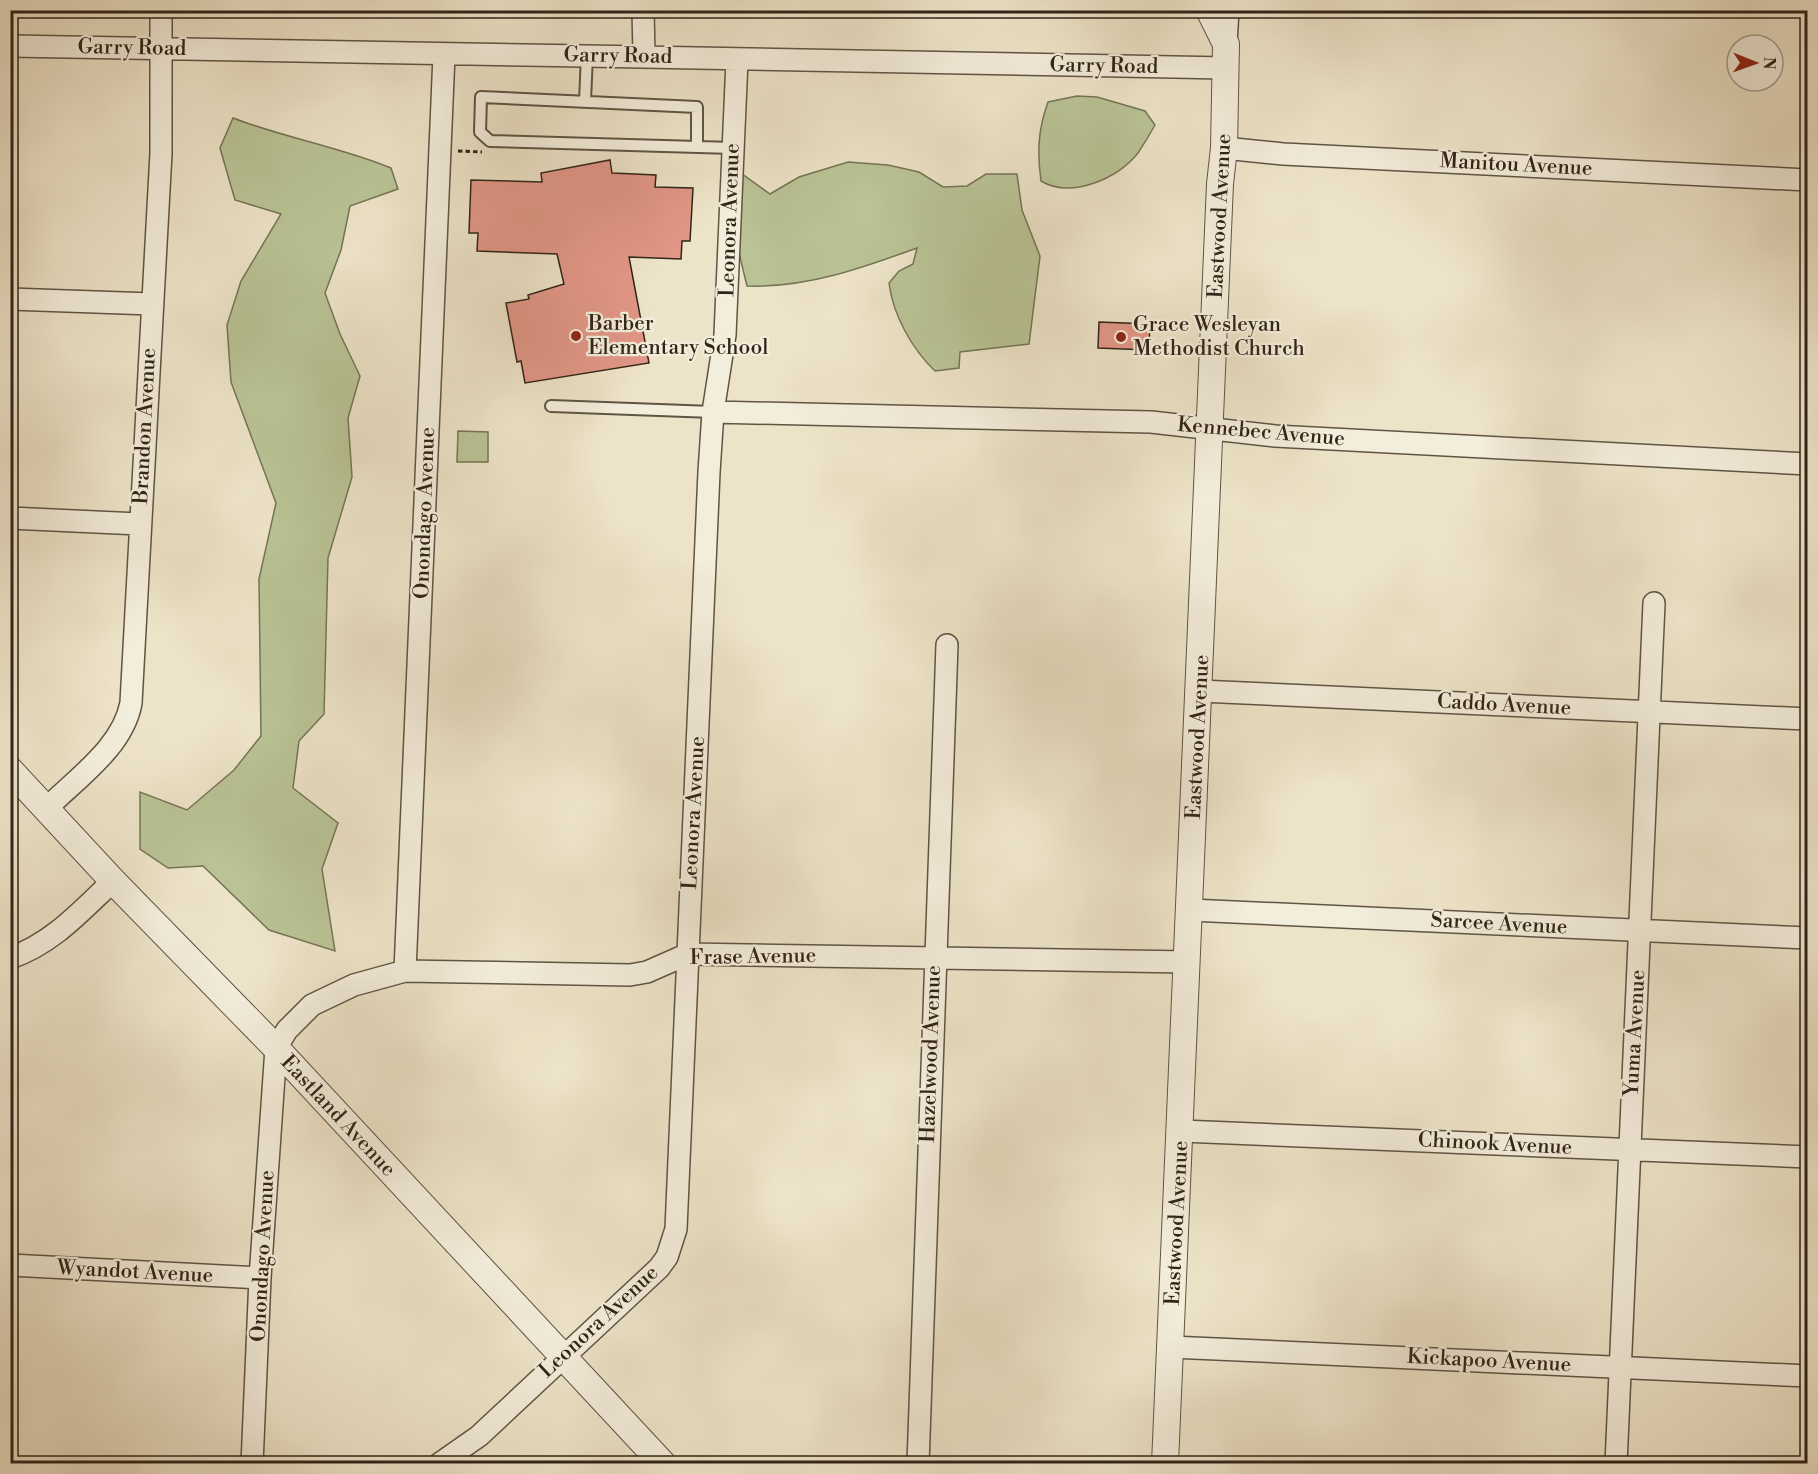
<svg xmlns="http://www.w3.org/2000/svg" width="1818" height="1474" viewBox="0 0 1818 1474" font-family="'Libre Bodoni',serif">
  <style>
    .green { fill: #b9c395; stroke: #757456; stroke-width: 1.5 }
    .building { fill: #e19686; stroke: #312418; stroke-width: 1.5 }
    .lines { fill: none; stroke-linecap: round; stroke-linejoin: round }
    .service-casing { stroke: #605444; stroke-width: 14 }
    .minor-casing { stroke: #605444; stroke-width: 24 }
    .tertiary-casing { stroke: #605444; stroke-width: 28 }
    .path { stroke: #312418; stroke-width: 3; stroke-dasharray: 4.5 3; stroke-linecap: butt }
    .service { stroke: #f3eddb; stroke-width: 10 }
    .minor { stroke: #f3eddb; stroke-width: 21 }
    .tertiary { stroke: #f3eddb; stroke-width: 26 }
    .poi-dot { fill: #8f2418; stroke: #f3eddb; stroke-width: 2 }
    .labels { text-anchor: middle; dominant-baseline: central; stroke-width: 4.5; stroke-linejoin: round; paint-order: stroke }
    .street-label { font-size: 21px; fill: #312418; stroke: #f3eddb }
    .poi-label { font-size: 21px; fill: #312418; stroke: #f3eddb; text-anchor: start }
  </style>
  <rect width="100%" height="100%" fill="#ede3c8"/>
  <filter id="stains"><feTurbulence type="fractalNoise" baseFrequency=".00333" numOctaves="4"/><feColorMatrix values="0 0 0 0 .2 0 0 0 0 .09 0 0 0 0 .02 0 0 0 .5 -.17"/></filter>
  <radialGradient id="worn" r=".72"><stop offset=".6" stop-color="#630" stop-opacity="0"/><stop offset="1" stop-color="#630" stop-opacity=".3"/></radialGradient>
  <path class="green" d="M1077 96 1097 97 1145 111 1155 125C1150 134 1144 144 1138 153 1117 179 1071 199 1041 181 1037 152 1038 130 1048 102Z
    M233 118C285 138 340 147 391 168L398 189 350 206 341 250 325 293 340 334 360 376 348 418 352 477 328 558 324 714 299 741 293 788 338 823 322 869 335 951 269 930 203 866 168 868 140 849V792L187 810 234 770 261 736 259 579 276 503 231 382 227 325 241 281 281 214 235 200 220 148Z
    M848 162 888 165 919 172 943 187 967 186 986 174H1017L1022 210 1040 256 1029 344 960 352 959 368 935 371C912 349 893 315 889 283L899 271 913 264 917 248C862 268 807 288 747 286L739 253 742 174 770 194 799 177Z
    M458 431 488 432V462H457Z"/>
  <path class="building" d="M610 160 612 173 656 175 655 187 693 188 690 241H682L681 259 629 257 649 363 525 383 521 361 517 362 506 303 529 299 528 295 564 284 557 254 477 251 478 233H469L471 180 542 182 541 173Z
    M1099 322 1150 324 1149 350 1098 348Z"/>
  <g class="lines">
    <defs>
      <path id="service" d="M585 101 587 55
        M697 146V107L481 97 480 132 490 141 733 148
        M551 406 713 412"/>
      <path id="minor" d="M643 10 644 55
        M1226 44 1228 10
        M10 46C416 52 820 61 1226 68
        M1224 148 1283 154 1808 180
        M10 299 152 304
        M713 412 1151 422 1275 436 1808 464
        M10 518 139 524
        M1200 691 1808 719
        M47 808C77 778 123 747 131 703L161 153V10
        M1190 910 1808 938
        M10 958C52 944 81 911 113 881
        M405 971 444 55
        M1182 1131 1808 1157
        M10 1265 260 1278
        M1171 1347 1808 1376
        M252 1464 260 1278 276 1048 287 1030 312 1005 354 985 405 971 630 975 647 972 688 954 1188 962
        M439 1464 479 1436 659 1268 667 1257 676 1229 709 472 713 412 725 335 737 60
        M918 1464 947 645
        M1616 1464 1654 603"/>
      <path id="tertiary" d="M10 770 113 881 276 1048 663 1464
        M1165 1464 1220 184 1224 148 1226 44 1209 10"/>
    </defs>
    <use href="#service" class="service-casing"/>
    <use href="#minor" class="minor-casing"/>
    <use href="#tertiary" class="tertiary-casing"/>
    <path class="path" d="M458 151 482 152"/>
    <use href="#service" class="service"/>
    <use href="#minor" class="minor"/>
    <use href="#tertiary" class="tertiary"/>
  </g>
  <g class="poi-dot">
    <circle cx="576" cy="336" r="6"/>
    <circle cx="1121" cy="337" r="6"/>
  </g>
  <g class="labels">
    <g class="street-label">
      <text transform="translate(132 48) rotate(1)">Garry Road</text>
      <text transform="translate(618 56) rotate(1)">Garry Road</text>
      <text transform="translate(1104 66) rotate(1)">Garry Road</text>
      <text transform="translate(1516 165) rotate(3)">Manitou Avenue</text>
      <text transform="translate(1220 216) rotate(-87)">Eastwood Avenue</text>
      <text transform="translate(730 220) rotate(-88)">Leonora Avenue</text>
      <text transform="translate(145 426) rotate(-87)">Brandon Avenue</text>
      <text transform="translate(1261 432) rotate(5)">Kennebec Avenue</text>
      <text transform="translate(425 513) rotate(-88)">Onondago Avenue</text>
      <text transform="translate(1504 705) rotate(3)">Caddo Avenue</text>
      <text transform="translate(1198 737) rotate(-87)">Eastwood Avenue</text>
      <text transform="translate(694 813) rotate(-87)">Leonora Avenue</text>
      <text transform="translate(1499 924) rotate(3)">Sarcee Avenue</text>
      <text transform="translate(753 957) rotate(-1)">Frase Avenue</text>
      <text transform="translate(1635 1033) rotate(-87)">Yuma Avenue</text>
      <text transform="translate(931 1054) rotate(-88)">Hazelwood Avenue</text>
      <text transform="translate(338 1116) rotate(47)">Eastland Avenue</text>
      <text transform="translate(1495 1144) rotate(3)">Chinook Avenue</text>
      <text transform="translate(1177 1223) rotate(-87)">Eastwood Avenue</text>
      <text transform="translate(263 1256) rotate(-87)">Onondago Avenue</text>
      <text transform="translate(135 1272) rotate(3)">Wyandot Avenue</text>
      <text transform="translate(599 1322) rotate(-43)">Leonora Avenue</text>
      <text transform="translate(1489 1361) rotate(3)">Kickapoo Avenue</text>
    </g>
    <g class="poi-label">
      <text x="588" y="324">Barber<tspan x="588" dy="24">Elementary School</tspan></text>
      <text x="1133" y="325">Grace Wesleyan<tspan x="1133" dy="24">Methodist Church</tspan></text>
    </g>
  </g>
  <rect width="1818" height="1474" fill="none" stroke="#ede3c8" stroke-width="36"/>
  <rect x="12" y="12" width="1794" height="1450" fill="none" stroke="#312418" stroke-width="3"/>
  <rect x="18" y="18" width="1782" height="1438" fill="none" stroke="#312418" stroke-width="1.5"/>
  <g transform="translate(1755 63) rotate(91)"><circle r="28" fill="#f3eddb" stroke="#a59d8d" stroke-width="1.5"/>
  <path d="M0-4.5L10 22L0 15L-10 22Z" fill="#8f2418"/>
  <text y="-9" font-size="16" font-weight="bold" text-anchor="middle" fill="#312418">N</text>
  </g>
  <rect width="100%" height="100%" filter="url(#stains)"/>
  <rect width="100%" height="100%" fill="url(#worn)"/>
</svg>
